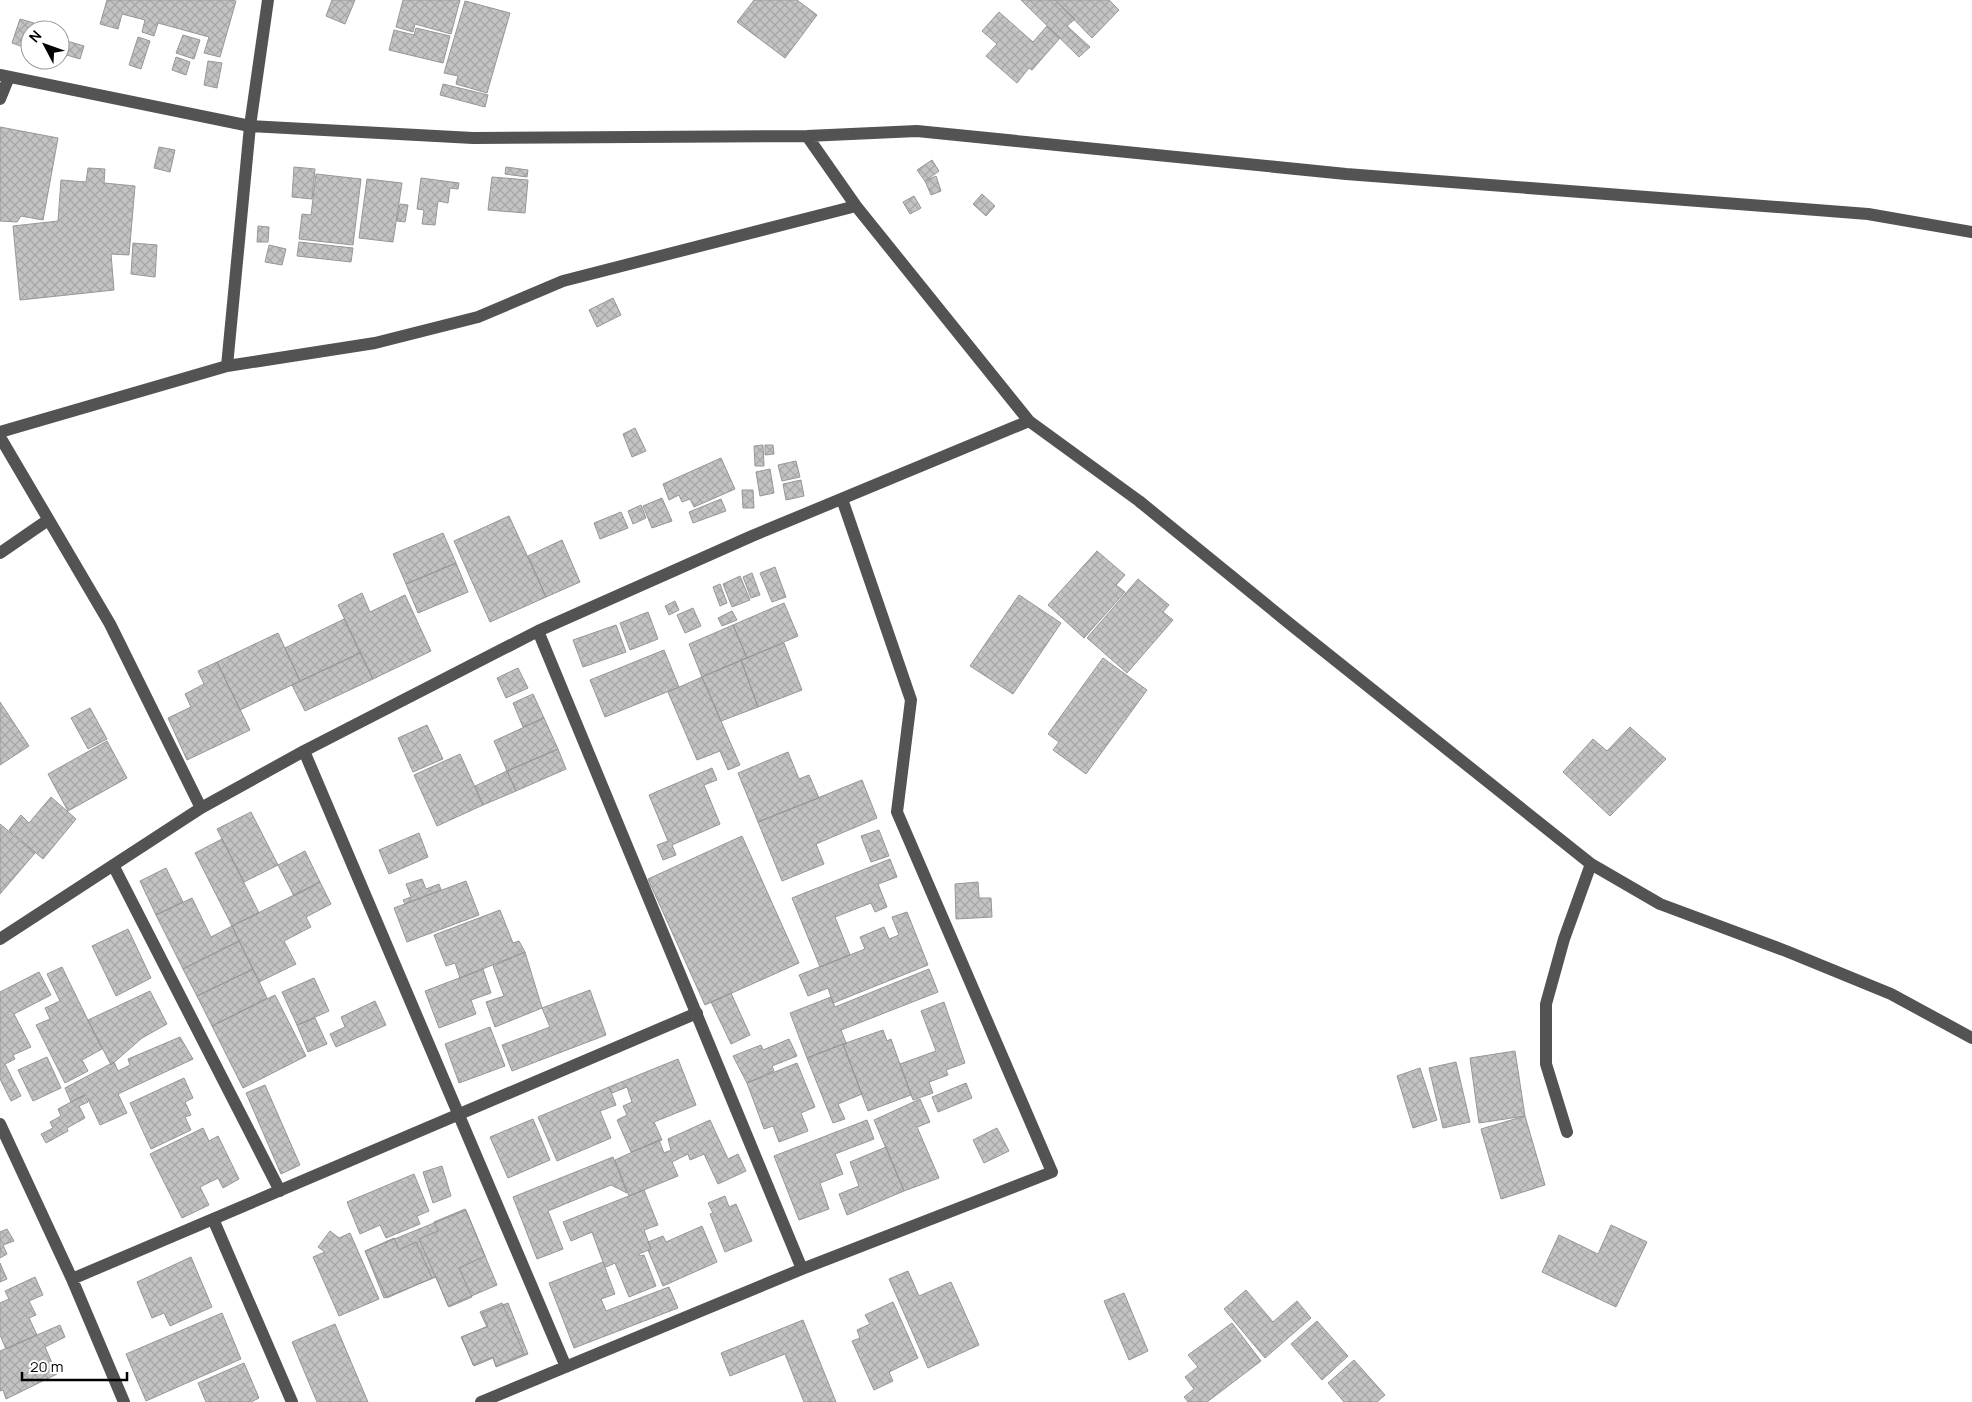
<svg xmlns="http://www.w3.org/2000/svg" width="1972" height="1402" viewBox="0 0 1972 1402" font-family="Manrope,sans-serif">
  <style>
    .building { fill: url(#building-cross-hatch); stroke: #979797 }
    .lines { fill: none; stroke-linecap: round; stroke-linejoin: round }
    .minor { stroke: #535353; stroke-width: 12 }
  </style>
  <defs>
    <pattern id="building-cross-hatch" width="8" height="8" patternUnits="userSpaceOnUse" patternTransform="scale(1.25)"><rect width="8" height="8" fill="#c3c3c3"/><path d="M0 0l8 8M0 8l8-8" fill="none" stroke="#a6a6a6"/></pattern>
  </defs>
  <rect width="100%" height="100%" fill="#fff"/>
  <path class="building" d="M107 0H231L236 1 220 57 204 53 209 37 158 23 154 36 142 32 145 20 122 14 118 29 100 24Z
    M332 0H355L345 24 326 16Z
    M403 0H460L451 34 415 24 413 32 396 27Z
    M754 0H797L817 15 785 58 737 22Z
    M1021 0H1055L1075 19 1067 26 1090 47 1079 57Z
    M1055 0H1109L1119 10 1092 38Z
    M465 1 510 13 487 93 456 84 458 76 444 73Z
    M999 12 1033 42 1047 26 1060 38 1032 70 1029 68 1017 83 986 56 997 44 982 31Z
    M20 19 34 23 32 30H30L26 48 12 43Z
    M416 28 450 36 443 63 389 50 394 30 414 35Z
    M183 35 200 40 194 59 176 53Z
    M138 37 150 41 141 69 129 65Z
    M60 39 84 46 80 59 60 53Z
    M176 57 190 62 186 75 172 70Z
    M208 61 222 63 217 88 204 85Z
    M443 84 488 95 485 107 440 95Z
    M0 127 58 138 43 220 21 216 17 222 0 221Z
    M159 147 175 150 170 172 154 168Z
    M932 160 939 171 925 181 917 170Z
    M294 167 315 169 312 199 292 197Z
    M506 167 528 170 527 177 505 174Z
    M88 168 105 169 104 183 135 186 129 255 111 254 114 290 20 300 13 226 58 221 61 180 86 182Z
    M316 174 361 179 353 245 299 239 302 214 311 215Z
    M936 176 941 191 931 195 925 181Z
    M492 177 528 180 525 213 488 210Z
    M421 178 459 183 458 189 450 188 448 203 438 201 435 225 422 224 424 210 417 209Z
    M367 179 402 183 393 242 359 238Z
    M982 194 995 206 986 216 973 204Z
    M914 196 921 208 910 214 903 202Z
    M400 204 408 205 405 222 397 221Z
    M258 226 269 227 268 242H257Z
    M299 242 353 248 351 262 297 256Z
    M133 243 157 245 155 277 131 274Z
    M269 245 286 249 282 265 265 262Z
    M613 298 621 315 597 327 589 310Z
    M635 428 646 451 632 457 623 434Z
    M763 445 764 466H755L754 446Z
    M765 445H773L774 454 765 455Z
    M721 458 735 489 694 507 690 499 682 502 679 495 669 500 663 484Z
    M796 461 800 477 782 481 778 465Z
    M770 469 774 493 760 496 756 472Z
    M801 480 804 496 786 500 783 484Z
    M742 490H753L754 508H743Z
    M662 498 672 521 652 528 643 506Z
    M721 499 726 511 693 523 689 512Z
    M641 505 646 518 633 524 628 511Z
    M621 512 628 528 600 539 594 523Z
    M509 516 546 597 490 622 454 541Z
    M443 533 456 563 406 584 393 554Z
    M562 540 580 582 546 597 528 556Z
    M1097 551 1125 575 1116 585 1125 592 1084 638 1048 605Z
    M456 563 468 592 418 613 406 584Z
    M775 567 786 597 772 602 760 573Z
    M752 573 760 595 751 598 743 577Z
    M740 576 750 600 732 607 723 584Z
    M1138 579 1169 605 1163 612 1173 620 1127 673 1087 638Z
    M720 584 727 603 720 606 713 587Z
    M362 593 370 612 405 595 431 651 373 679 338 605Z
    M1019 595 1061 623 1013 694 970 666Z
    M675 601 679 610 669 615 665 606Z
    M784 603 798 636 747 658 733 625Z
    M693 608 701 626 685 633 677 615Z
    M732 611 737 620 722 626 718 618Z
    M648 612 658 639 630 650 620 623Z
    M344 619 360 653 300 681 285 648Z
    M616 625 626 652 583 667 573 640Z
    M733 625 747 658 702 677 689 644Z
    M278 633 300 681 240 710 217 662Z
    M784 643 802 690 758 707 741 660Z
    M664 650 679 687 605 717 590 680Z
    M360 653 373 679 305 711 292 685Z
    M1103 658 1147 690 1086 774 1053 750 1059 742 1048 734Z
    M741 660 758 707 721 721 702 677Z
    M217 662 250 730 187 760 168 718 191 707 185 694 204 684 198 671Z
    M518 668 528 688 506 698 497 678Z
    M702 677 740 765 728 770 720 751 697 760 668 692Z
    M533 694 544 718 523 727 513 703Z
    M0 702 29 746 0 765Z
    M90 708 107 739 88 749 71 718Z
    M544 718 558 749 507 771 494 741Z
    M427 725 443 759 413 772 398 738Z
    M1630 727 1666 759 1610 816 1563 772 1593 739 1607 751Z
    M107 741 127 778 68 811 48 774Z
    M558 749 566 769 516 791 507 771Z
    M788 752 799 779 809 775 819 798 758 822 738 773Z
    M460 754 483 805 437 826 414 775Z
    M712 768 717 780 704 785 720 824 672 845 676 855 663 860 657 845 668 841 649 795Z
    M507 771 516 791 483 805 475 786Z
    M862 780 877 818 816 844 824 864 782 881 758 822Z
    M51 797 76 819 43 859 9 830 21 815 29 823Z
    M251 812 278 865 244 882 217 829Z
    M0 824 35 853 0 894Z
    M879 830 889 856 871 862 861 836Z
    M419 833 428 857 389 874 379 850Z
    M742 836 799 963 705 1005 648 879Z
    M222 839 259 913 232 926 195 853Z
    M305 851 320 882 294 896 278 865Z
    M890 859 897 877 878 884 887 907 875 912 871 903 835 917 850 955 820 967 792 898Z
    M166 868 183 902 156 915 140 881Z
    M422 879 426 889 439 884 441 890 405 904 403 900 411 897 406 884Z
    M466 881 479 915 407 942 394 908Z
    M320 882 331 904 306 917 311 927 284 941 296 964 259 982 232 926Z
    M978 882 979 898H991L992 917 956 919 955 884Z
    M192 898 211 937 232 926 239 941 183 969 156 915Z
    M500 910 513 943 519 941 525 952 460 978 455 963 446 966 434 935Z
    M907 912 928 965 833 1003 828 988 808 996 799 975 865 949 860 937 884 927 889 939 899 935 892 917Z
    M128 929 151 978 116 996 92 946Z
    M239 941 253 969 197 996 183 969Z
    M525 952 542 1008 495 1027 486 1002 504 996 493 966Z
    M62 967 102 1049 82 1060 88 1071 65 1083 36 1025 50 1019 45 1008 60 1001 47 974Z
    M253 969 267 998 212 1026 197 996Z
    M483 969 491 993 471 1000 476 1014 439 1028 425 991Z
    M929 969 938 992 841 1030 846 1043 807 1058 790 1013 831 997 835 1007Z
    M39 972 51 995 14 1014 31 1047 13 1055 15 1059 5 1064 21 1096 11 1101 0 1079V992Z
    M314 978 329 1011 297 1025 282 992Z
    M590 990 606 1035 512 1071 502 1045 550 1027 542 1008Z
    M150 991 167 1024 142 1038 111 1065 88 1020Z
    M731 993 750 1035 731 1044 711 1002Z
    M275 995 306 1056 243 1088 212 1026Z
    M375 1001 386 1025 336 1047 330 1034 345 1027 341 1017Z
    M944 1002 965 1063 946 1070 948 1075 929 1082 933 1093 913 1100 900 1064 936 1051 921 1011Z
    M315 1018 327 1044 308 1052 297 1025Z
    M490 1027 505 1066 459 1083 445 1044Z
    M883 1030 887 1041 891 1039 911 1095 868 1111 843 1044Z
    M180 1037 193 1059 118 1094 127 1113 100 1125 86 1095 71 1102 65 1088 114 1062 118 1071 130 1065 128 1059Z
    M789 1039 797 1056 772 1066 774 1071 747 1083 733 1056 761 1045 763 1050Z
    M843 1044 862 1094 838 1104 845 1119 833 1123 807 1058Z
    M1515 1051 1525 1116 1479 1123 1470 1058Z
    M47 1057 61 1088 33 1101 18 1070Z
    M678 1059 696 1105 654 1122 662 1140 631 1152 617 1120 627 1115 623 1106 632 1102 627 1087 612 1093 609 1087Z
    M1456 1062 1470 1122 1443 1128 1429 1068Z
    M797 1063 815 1107 801 1113 808 1131 779 1142 773 1126 764 1129 747 1083Z
    M1420 1068 1437 1120 1413 1128 1397 1076Z
    M184 1078 193 1098 185 1102 191 1115 185 1117 191 1130 151 1149 130 1103Z
    M966 1083 972 1098 938 1112 932 1097Z
    M265 1085 300 1165 281 1174 246 1093Z
    M609 1087 616 1105 600 1111 611 1138 557 1161 538 1117Z
    M84 1095 88 1102 79 1106 85 1118 67 1128 68 1131 46 1143 41 1134 53 1128 50 1122 61 1116 58 1109Z
    M920 1099 930 1122 917 1127 939 1178 904 1191 874 1120Z
    M1525 1116 1545 1185 1501 1199 1481 1129Z
    M533 1119 550 1160 508 1178 490 1137Z
    M710 1120 728 1159 738 1154 746 1171 718 1184 704 1154 690 1160 688 1154 672 1162 678 1176 629 1196 615 1160 659 1140 664 1153 671 1150 668 1139Z
    M867 1120 874 1139 835 1154 843 1174 820 1183 829 1209 799 1220 774 1156Z
    M203 1128 209 1141 218 1136 239 1179 223 1188 218 1178 200 1187 209 1205 182 1218 150 1154Z
    M997 1128 1009 1151 984 1163 973 1140Z
    M886 1147 904 1191 847 1215 839 1194 859 1186 850 1162Z
    M613 1157 627 1193 611 1185 548 1211 563 1249 537 1259 513 1197Z
    M442 1166 451 1196 433 1203 423 1172Z
    M414 1174 429 1211 417 1216 420 1224 386 1238 380 1225 360 1234 347 1202Z
    M644 1190 658 1225 644 1230 651 1249 639 1254V1256L644 1255 656 1286 629 1297 615 1263 606 1267 603 1262 592 1232 571 1241 563 1222Z
    M725 1196 729 1207 736 1204 752 1241 725 1252 710 1214 713 1213 708 1203Z
    M465 1209 485 1256 459 1268 472 1297 449 1307 419 1239 438 1231 434 1222Z
    M466 1210 497 1285 448 1306 436 1277 384 1298 365 1251Z
    M1611 1225 1647 1242 1616 1307 1542 1272 1559 1235 1598 1254Z
    M702 1226 717 1262 663 1286 648 1250 651 1249 648 1242 663 1236 666 1242Z
    M7 1229 14 1241 3 1245 7 1254 0 1258V1232Z
    M330 1231 339 1238 350 1233 379 1299 339 1316 313 1257 325 1252 318 1247Z
    M394 1238 399 1250 416 1242 432 1278 387 1298 365 1251Z
    M191 1257 212 1307 170 1326 164 1313 152 1318 137 1282Z
    M603 1262 615 1294 601 1299 606 1311 669 1287 678 1308 574 1348 549 1283Z
    M0 1263 7 1279 0 1282Z
    M908 1271 919 1296 951 1282 979 1345 928 1368 889 1279Z
    M35 1277 43 1295 29 1301 36 1315 29 1318 37 1335 6 1349 0 1335V1303L9 1299 5 1291Z
    M1246 1290 1273 1322 1297 1301 1311 1318 1265 1358 1224 1309Z
    M1124 1293 1148 1351 1129 1360 1104 1301Z
    M893 1302 918 1358 889 1372 893 1381 874 1390 852 1341 860 1338 857 1330 870 1324 865 1315Z
    M502 1303 524 1354 496 1366 493 1358 474 1366 461 1337 487 1327 480 1312Z
    M508 1303 528 1354 496 1367 493 1357 473 1365 462 1337 488 1326 482 1313Z
    M222 1313 241 1359 146 1401 126 1354Z
    M803 1320 836 1402H804L785 1354 730 1376 721 1353Z
    M1317 1321 1348 1356 1322 1380 1291 1344Z
    M1232 1323 1261 1361 1207 1402H1188L1184 1397 1194 1389 1185 1377 1198 1367 1188 1355Z
    M335 1324 368 1402H317L292 1342Z
    M60 1325 65 1337 45 1347 57 1374 6 1399 3 1390 0 1391V1351Z
    M1354 1360 1385 1395 1377 1402H1344L1328 1383Z
    M244 1363 259 1398 251 1402H206L198 1383Z"/>
  <g class="lines">
    <path class="minor" d="M0 75 250 126 473 138 807 136 917 131 1346 174 1868 214 1972 232
      M0 99 9 77
      M807 136 856 206 1029 421 1139 501 1290 624 1591 864 1660 904 1786 951 1891 994 1972 1038
      M227 366 250 126 268 0
      M0 432 227 366 375 343 478 317 563 281 856 206
      M0 437 110 624 201 808
      M0 553 48 520
      M538 631 802 1269
      M304 751 566 1367
      M113 865 280 1191
      M0 939 201 808 304 751 538 631 752 536 1029 421
      M0 1124 72 1279 124 1402
      M1567 1132 1546 1064V1004L1564 939 1591 864
      M213 1219 292 1402
      M72 1279 697 1013
      M481 1402 802 1269 1052 1172 897 812 911 700 842 499"/>
  </g>
  <g transform="translate(45 45) rotate(311)"><circle r="24" fill="#ffffff" stroke="#999999"/>
  <path d="M0-4L9 19L0 12L-9 19Z" fill="#000000"/>
  <text y="-8" font-size="14" font-weight="bold" text-anchor="middle" fill="#000000">N</text>
  </g>
  <path d="M22 1372v8h105v-8" fill="none" stroke="#000000" stroke-width="2.5"/>
  <text x="30" y="1372" font-size="15" fill="#000000" stroke="#ffffff" stroke-width="4" paint-order="stroke">20 m</text>
</svg>
